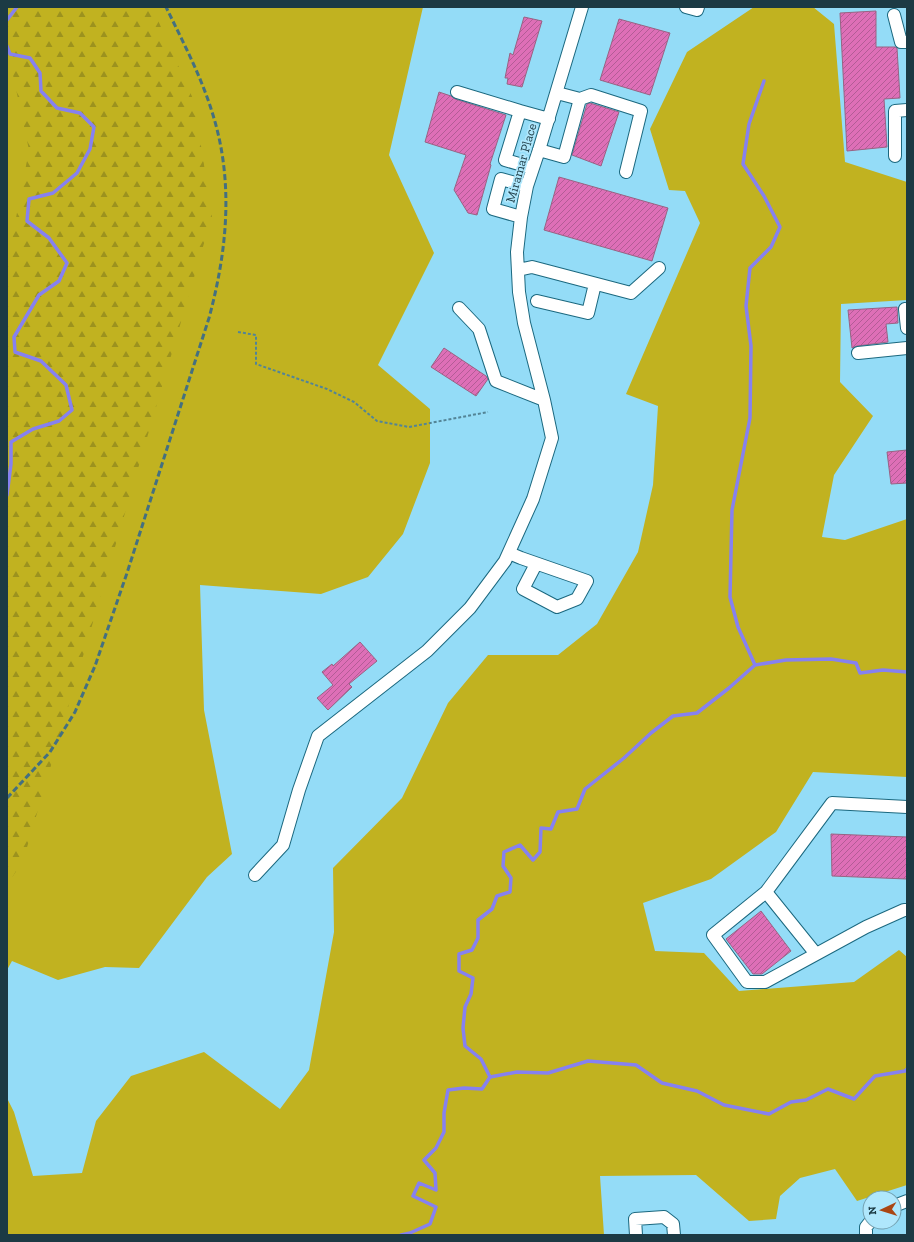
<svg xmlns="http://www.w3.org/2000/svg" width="914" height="1242" viewBox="0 0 914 1242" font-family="'Zilla Slab',serif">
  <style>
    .grass { fill: #c1b220 }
    .forest { fill: url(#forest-firs) }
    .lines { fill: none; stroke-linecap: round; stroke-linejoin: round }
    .stream { stroke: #8681f0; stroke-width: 3.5 }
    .building { fill: url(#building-hatch); stroke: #986383 }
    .minor-casing { stroke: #1b687f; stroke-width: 14 }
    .path { stroke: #538496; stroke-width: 2; stroke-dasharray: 3 2; stroke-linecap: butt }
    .minor { stroke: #fff; stroke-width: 12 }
    .rail { stroke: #447080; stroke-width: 3; stroke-dasharray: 6 3; stroke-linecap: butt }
    .labels { text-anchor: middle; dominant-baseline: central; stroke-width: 3.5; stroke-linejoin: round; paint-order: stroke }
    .street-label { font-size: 13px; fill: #1c3a44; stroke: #afe7fc }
  </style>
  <defs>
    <pattern id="forest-firs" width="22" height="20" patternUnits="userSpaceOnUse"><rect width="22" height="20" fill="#c1b220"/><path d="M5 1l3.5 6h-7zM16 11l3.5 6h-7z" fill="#9c921e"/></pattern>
    <pattern id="building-hatch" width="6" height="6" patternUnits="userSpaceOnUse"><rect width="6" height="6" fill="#de6fb7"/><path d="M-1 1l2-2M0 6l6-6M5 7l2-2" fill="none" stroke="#b35c96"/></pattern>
  </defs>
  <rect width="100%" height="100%" fill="#94dcf7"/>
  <path class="grass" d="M7 7H423L389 155 434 253 378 365 430 409V463L403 534 368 577 321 594 200 585 204 710 232 854 207 877 139 968 105 967 58 980 12 961 7 970Z
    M754 7H813L834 24 845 162 907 182V300L841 304 840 382 873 416 834 475 822 537 845 540 907 519V777L813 772 776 832 711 879 643 903 655 951 704 953 739 991 854 982 899 950 907 957V1185L857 1201 835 1169 800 1178 780 1196 776 1219 749 1221 696 1175 600 1176 604 1235H7V1098L14 1112 33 1176 82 1173 96 1121 131 1076 204 1052 280 1109 309 1070 334 932 333 868 402 798 448 703 488 655H558L597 624 638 552 653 485 658 406 626 394 700 223 685 191 669 190 650 129 687 52Z"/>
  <path class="forest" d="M7 7H152L194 101 212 216 23 861 7 885V265L29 150 7 47Z"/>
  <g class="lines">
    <path class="stream" d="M7 20 17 7
      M7 46 10 54 30 58 40 73 41 91 57 108 80 113 94 127 90 149 77 173 53 193 29 199 27 221 49 238 67 263 59 281 39 295 14 337 15 352 41 361 66 385 72 410 59 421 33 429 11 442V464L7 495
      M755 665 738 627 730 597 732 510 750 418 751 346 746 306 750 268 771 247 780 227 764 196 743 164 749 124 764 81
      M490 1077 517 1072 548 1073 588 1061 636 1065 662 1083 697 1091 724 1105 769 1114 791 1102 806 1100 828 1089 854 1099 875 1076 905 1071 907 1069
      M401 1235 410 1233 430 1224 436 1207 413 1196 419 1183 436 1190 435 1173 424 1160 436 1148 444 1132V1113L448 1090 464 1088 482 1089 490 1077 481 1059 465 1046 463 1028 465 1007 471 994 473 978 459 971V954L472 950 478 938V920L492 909 497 896 510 892 511 878 503 866 504 852 520 845 533 860 540 852 541 828 551 829 558 812 577 809 585 789 624 758 651 733 673 716 697 713 729 688 755 665 786 660 831 659 856 663 860 673 883 670 907 672"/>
  </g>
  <path class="building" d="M876 11V47H895L897 48 900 98 884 99 887 147 847 151 840 13Z
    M524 17 542 21 522 87 507 84 508 78H505L510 53 513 55Z
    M619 19 670 33 650 95 600 80Z
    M439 92 451 96 455 99 506 115 490 164 491 165 477 215 468 213 454 190 466 155 425 142Z
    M590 103 619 112 601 166 572 155 587 104Z
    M559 177 668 208 652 261 544 230Z
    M897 307 898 323 886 324 888 342 857 346 852 348 848 310Z
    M444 348 486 376 488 379 476 396 431 367Z
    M907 450V483L891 484 887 452Z
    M360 642 377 661 349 684 352 687 328 710 317 698 333 685 322 672 332 664 333 666Z
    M831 834 907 837V879L832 876Z
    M761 911 791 951 762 974H753L726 939Z"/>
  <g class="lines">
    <defs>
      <path id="minor" d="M686 7 697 10 698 7
        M894 15 901 42H907
        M457 92 520 111
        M580 99 591 95 641 111 626 172
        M539 150 564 157 580 99 557 93
        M895 156V111L907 110
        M533 168 505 160 520 111 549 119
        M521 217 493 209 501 179 527 186
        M518 270 532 267 631 293 659 268
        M537 301 588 313 595 284
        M459 308 479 329 496 381 544 400
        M905 309 907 328
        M858 353 907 348
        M509 553 521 558 587 581 577 599 557 607 523 589 536 564
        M907 807 832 803 766 892 713 935 747 982H765L866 927 904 910H907
        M255 875 283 845 299 790 318 736 427 651 470 608 505 561 533 499 552 438 544 400 524 323 519 292 517 252 521 217 527 186 539 150 582 7
        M766 892 816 954
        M894 1206 907 1201
        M636 1235 635 1219 664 1217 673 1224 674 1235
        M866 1235V1227L870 1222"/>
    </defs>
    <use href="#minor" class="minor-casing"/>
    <path class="path" d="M238 332 256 335V364L327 389 354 402 377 421 409 427 488 412"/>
    <use href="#minor" class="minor"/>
    <path class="rail" d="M7 798 50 752 75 712 95 666 127 573 209 318C227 251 234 183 213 115 202 78 183 42 166 7"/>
  </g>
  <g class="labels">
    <g class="street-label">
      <text transform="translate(521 163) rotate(-74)">Miramar Place</text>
    </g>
  </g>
  <rect width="914" height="1242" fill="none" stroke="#1c3a44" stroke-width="16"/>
  <g transform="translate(882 1210) rotate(266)"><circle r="19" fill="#afe7fc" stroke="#74a2b2"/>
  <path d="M0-3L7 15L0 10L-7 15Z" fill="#aa4613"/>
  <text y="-6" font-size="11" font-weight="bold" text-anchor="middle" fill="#1c3a44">N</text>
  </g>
</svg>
